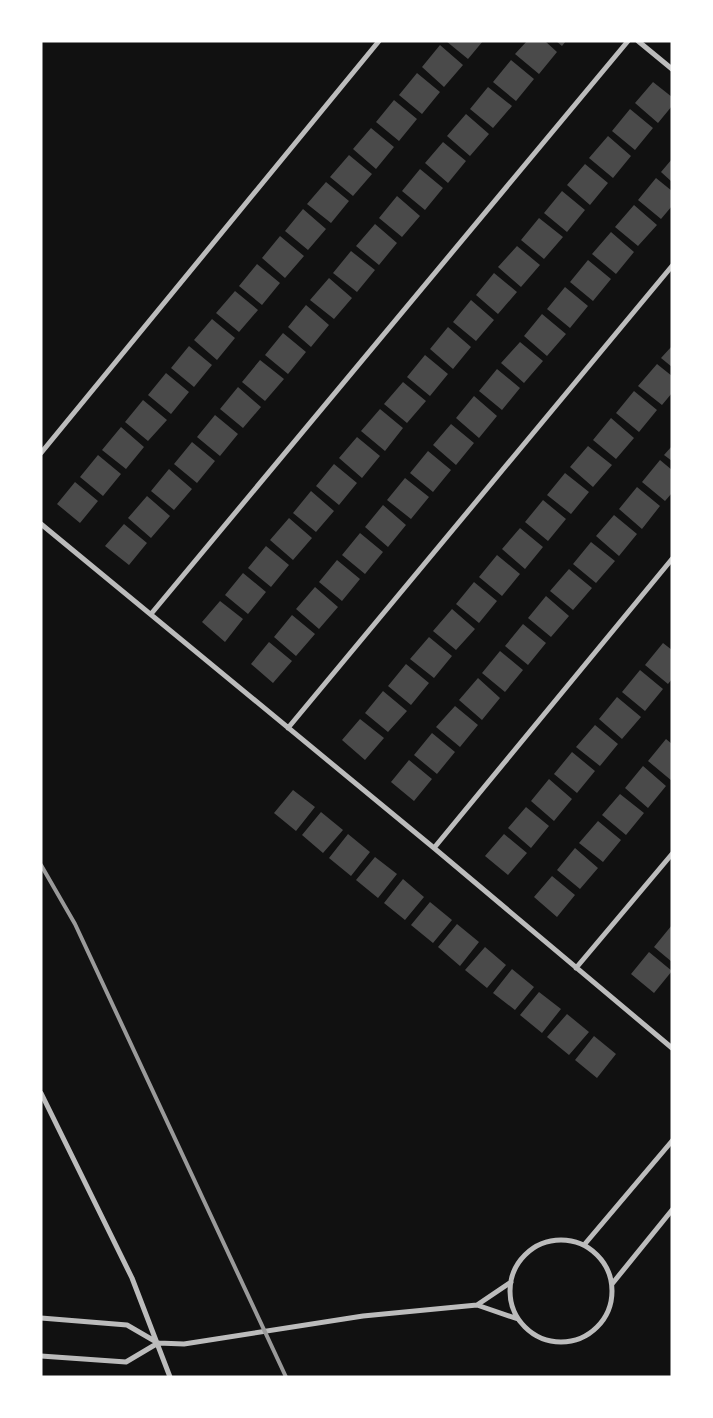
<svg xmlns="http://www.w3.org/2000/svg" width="713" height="1418" viewBox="0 0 713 1418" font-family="'Playfair Display',serif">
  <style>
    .building { fill: #4a4a4a }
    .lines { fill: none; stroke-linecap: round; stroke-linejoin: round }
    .minor { stroke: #bcbcbc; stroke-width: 5 }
    .rail { stroke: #9a9a9a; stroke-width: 4 }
  </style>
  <rect width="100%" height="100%" fill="#111"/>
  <path class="building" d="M446 41H483L468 59Z
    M527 41H545L557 52 539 74 515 54Z
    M556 41H566L562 46Z
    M440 45 463 65 444 87 422 67Z
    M511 60 534 79 516 101 493 82Z
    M417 73 440 92 422 114 399 95Z
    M653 82 672 97V106L658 123 635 103Z
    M488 87 512 106 493 128 470 109Z
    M394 100 417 119 399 141 376 122Z
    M630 109 653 128 635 150 612 131Z
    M466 114 489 134 470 156 447 136Z
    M371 128 394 147 376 169 353 149Z
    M608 136 631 156 613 178 589 158Z
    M443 142 466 161 448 183 425 163Z
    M349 155 372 174 353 196 330 177Z
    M672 159V182L661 172Z
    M585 164 608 183 590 205 567 185Z
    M420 169 443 188 425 210 402 191Z
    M656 178 672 191V206L661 219 638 200Z
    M326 182 349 201 331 223 307 204Z
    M562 191 585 210 567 232 544 213Z
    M397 196 420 216 402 237 379 218Z
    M634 205 657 225 638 246 615 227Z
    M303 209 326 229 308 250 285 231Z
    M539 218 563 237 544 259 521 240Z
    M375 224 397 243 379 265 356 246Z
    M611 232 634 252 616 274 592 254Z
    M280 236 304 256 285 278 262 258Z
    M517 246 540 265 521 287 498 267Z
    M351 251 375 270 357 292 333 273Z
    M588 260 611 279 593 301 570 282Z
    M257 264 280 283 262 305 239 286Z
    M494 273 517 292 498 314 476 295Z
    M329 278 352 298 334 319 310 300Z
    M565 287 588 306 570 328 547 309Z
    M235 291 258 310 239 332 216 313Z
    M471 300 494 320 476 341 453 322Z
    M306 305 329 325 311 347 288 327Z
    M542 314 566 334 547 356 524 336Z
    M212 319 235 338 217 360 194 340Z
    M448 327 471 347 453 369 430 349Z
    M283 333 306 352 288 374 265 355Z
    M520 342 543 361 524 383 501 363Z
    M189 346 212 365 194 387 171 368Z
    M672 346V367L661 358Z
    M425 355 448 374 430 396 407 377Z
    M260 360 284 379 265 401 242 382Z
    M657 364 672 376V393L662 405 638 386Z
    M497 369 520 388 502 410 479 391Z
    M166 373 189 392 171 414 148 395Z
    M403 382 426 401 407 423 384 404Z
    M238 387 261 407 243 428 220 409Z
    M634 391 657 410 639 432 616 413Z
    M474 396 497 416 479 438 456 418Z
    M143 400 167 420 148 441 125 422Z
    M380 409 403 428 385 451 361 431Z
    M215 415 238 434 220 456 197 437Z
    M611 418 634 438 616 459 593 440Z
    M451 424 474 443 456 465 433 445Z
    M121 427 144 447 126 469 102 450Z
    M357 437 380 456 362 478 339 458Z
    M192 442 215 461 197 483 174 464Z
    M588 446 612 465 593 487 570 467Z
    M672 446V461L664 455Z
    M428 451 451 470 433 492 410 473Z
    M98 455 121 474 103 496 80 477Z
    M660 460 672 470V493L665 501 642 482Z
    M334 464 357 483 339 505 316 486Z
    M169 469 192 489 174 510 151 491Z
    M565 473 589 492 571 514 547 495Z
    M405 478 429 497 411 519 387 500Z
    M75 482 98 501 80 523 57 504Z
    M637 487 660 506 642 529 619 509Z
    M311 491 334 511 316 532 293 513Z
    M147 496 170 516 151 538 128 518Z
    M543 500 566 519 548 541 525 522Z
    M383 505 406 525 388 547 365 527Z
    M614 515 637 534 619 556 596 536Z
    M289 518 312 538 293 560 270 540Z
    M124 524 147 543 129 565 105 546Z
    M520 528 543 547 525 569 502 549Z
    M360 533 383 552 365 574 342 555Z
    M591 542 615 561 596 583 573 564Z
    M266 546 289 565 271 587 248 568Z
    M497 555 520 574 502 596 479 577Z
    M337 560 360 579 342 601 319 582Z
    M569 569 592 588 573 610 550 591Z
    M243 573 266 592 248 614 225 595Z
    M474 582 497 601 479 623 456 604Z
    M315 587 338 607 319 629 296 609Z
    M546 596 569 616 551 637 528 618Z
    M220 601 243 619 225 642 202 622Z
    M452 609 475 629 456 650 433 631Z
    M292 615 315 634 296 656 274 637Z
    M523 624 546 643 528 665 505 646Z
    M429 637 452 656 434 678 410 659Z
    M269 642 292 661 273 683 251 664Z
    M663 643 672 650V679L668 684 645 665Z
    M500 651 523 670 505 692 482 673Z
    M406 664 429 683 411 705 388 686Z
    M640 670 663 689 645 711 622 692Z
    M478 678 500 698 482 720 459 700Z
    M383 691 407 711 388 732 365 713Z
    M617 697 641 717 622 739 599 719Z
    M455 706 478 725 460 747 436 727Z
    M360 719 384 738 365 760 342 740Z
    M595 725 618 744 600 766 576 747Z
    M432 733 455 752 437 774 414 755Z
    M666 739 672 744V781L648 761Z
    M572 752 595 771 577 793 554 774Z
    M409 760 432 779 414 801 391 782Z
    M643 766 666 786 648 808 625 788Z
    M549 779 572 799 554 821 531 801Z
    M293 790 315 807 296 831 274 813Z
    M620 794 644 813 626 835 602 815Z
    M526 807 549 826 531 848 508 828Z
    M321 812 343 830 323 853 302 835Z
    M598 821 621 840 603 862 579 843Z
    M348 834 370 852 351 876 329 858Z
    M504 834 527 853 508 875 485 856Z
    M575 848 598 868 580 889 557 870Z
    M375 857 397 874 378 898 356 880Z
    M552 876 575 895 557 917 534 897Z
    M403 879 424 897 405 920 384 903Z
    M430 902 452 920 433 943 411 925Z
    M457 924 479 942 460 966 438 947Z
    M672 925V962L654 947Z
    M485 947 506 965 487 988 465 970Z
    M649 952 672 971 654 993 631 974Z
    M512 969 534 987 515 1010 493 993Z
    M539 992 561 1009 542 1033 520 1015Z
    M567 1014 589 1032 569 1055 547 1037Z
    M594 1036 616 1054 597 1078 575 1060Z"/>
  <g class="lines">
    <path class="minor" d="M638 41 672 69
      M41 453 379 41
      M41 524 434 848 672 1048
      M151 614 628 41
      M288 728 672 266
      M434 848 672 559
      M576 968 672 854
      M41 1093 132 1278 170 1377
      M510 1291a51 51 0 1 1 102 0a51 51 0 1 1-102 0Z
      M584 1245 672 1141
      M612 1284 672 1210
      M477 1305 511 1282
      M41 1318 127 1325 158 1343 184 1344 363 1316 477 1305 518 1319
      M41 1356 126 1362 158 1343"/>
    <path class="rail" d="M41 865 75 924 286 1377"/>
  </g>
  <rect width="713" height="1418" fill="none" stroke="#ffffff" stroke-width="85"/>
</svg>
